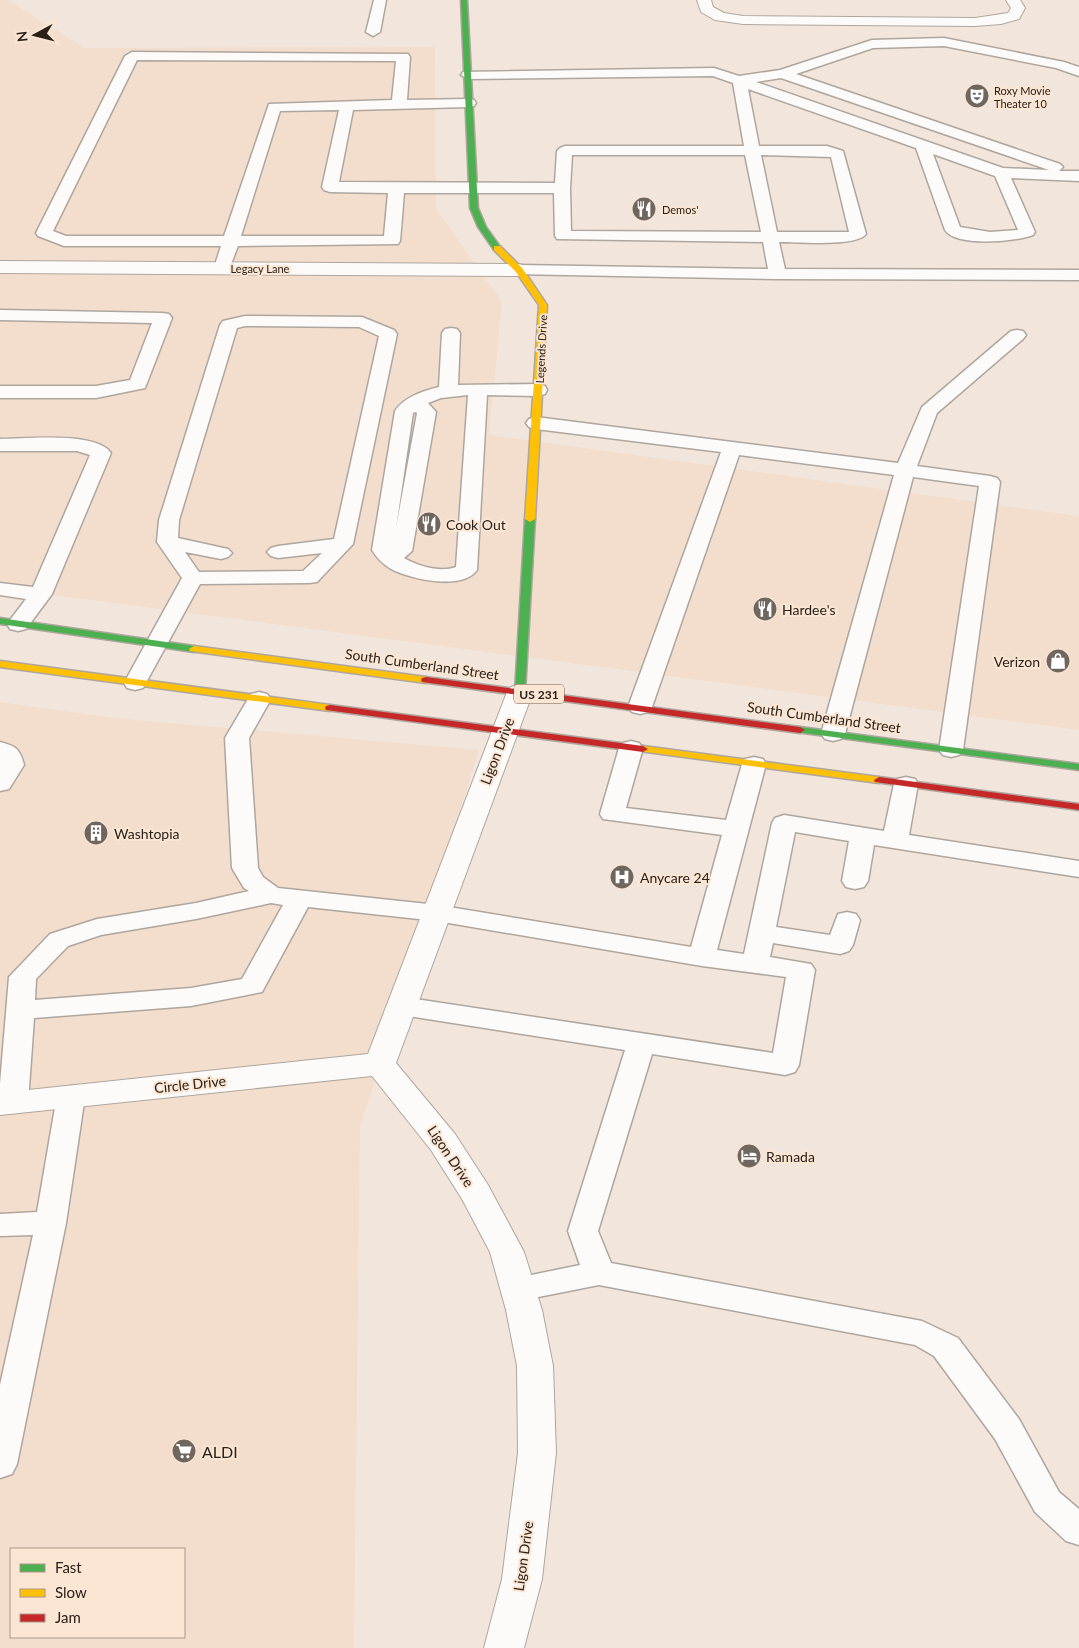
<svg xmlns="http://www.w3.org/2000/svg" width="1079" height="1648" viewBox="0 0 1079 1648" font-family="Lato,sans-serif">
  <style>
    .built { fill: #f3decd; fill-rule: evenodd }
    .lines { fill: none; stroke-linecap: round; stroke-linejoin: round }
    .lane-casing { stroke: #aea69e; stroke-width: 3 }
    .street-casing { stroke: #aea69e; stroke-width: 2 }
    .fast-casing { stroke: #aea69e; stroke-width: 3 }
    .slow-casing { stroke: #aea69e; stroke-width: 3 }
    .jam-casing { stroke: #aea69e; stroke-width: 3 }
    .lane { fill: #fdfbfa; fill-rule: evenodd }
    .street { fill: #fdfbfa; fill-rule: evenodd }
    .fast { fill: #4caf50; fill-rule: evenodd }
    .slow { fill: #ffc107; fill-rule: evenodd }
    .jam { fill: #c62828; fill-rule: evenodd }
    .labels { text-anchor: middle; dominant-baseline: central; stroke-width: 4; stroke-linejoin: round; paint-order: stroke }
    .far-poi-label { font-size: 11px; fill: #29211a; stroke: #fbe5d3; text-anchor: start }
    .far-street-label { font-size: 11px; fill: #29211a; stroke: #fbe5d3 }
    .shield { fill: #fbe5d3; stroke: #685c52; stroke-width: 1 }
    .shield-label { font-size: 12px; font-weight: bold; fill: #29211a }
    .poi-label { font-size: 14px; fill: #29211a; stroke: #fbe5d3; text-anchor: start }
    .street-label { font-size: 14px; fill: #29211a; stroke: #fbe5d3 }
    .near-poi-label { font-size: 16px; fill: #29211a; stroke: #fbe5d3; text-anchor: start }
  </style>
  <rect width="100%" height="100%" fill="#f2e6dc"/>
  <path class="built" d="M0 0H8L84 48 435 47 436 209 502 302 489 435 1079 516V730L0 588Z
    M0 702 114 718 479 750 360 1128 354 1648H0ZM11 1549H184V1637H11Z"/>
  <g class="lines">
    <defs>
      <path id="lane" d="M374 0H386L380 32 373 36 366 32Z
        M944 38 1064 62 1079 67V76L1056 68 944 46 873 48 796 74 1060 164 1063 167 1059 171H1079V181L1011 178 1035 232 1033 235C1015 242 956 247 945 230L916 148 748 89 759 146H827L843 151 866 234C857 247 797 242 779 242L785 269 1079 270V280L778 279 513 274 511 270 513 266 519 265 768 269 763 242 557 239 555 236 554 193H404L400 241 398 244 238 246 228 272H216L214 268 221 246H64L38 236 36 233 125 56 132 52 408 54 410 57 407 100 469 99 474 100 476 103 474 106 469 107 353 110 339 182 555 183 557 151 560 148 565 146H744L733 83 713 76 468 79 461 75 463 72 714 68 739 76 780 70 872 40ZM137 60 396 61 392 100 269 104 224 236H66L53 231ZM781 78 1049 170 1003 168 756 82ZM339 110 322 187 324 190 330 192 388 193 384 236H241L280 111ZM933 154 995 176 1018 230 990 232 960 227ZM572 155H745L761 232 571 231 570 188ZM761 155 831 157 849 232H777Z
        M0 310 163 313 169 314 172 318 145 388 96 398H0V386H96L130 380 152 323 0 320Z
        M245 316 362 317 394 330 397 334 353 544 317 582 309 583 200 584 143 688 135 690 127 688 124 683 182 578 157 542 159 520 220 325 223 321ZM245 326 359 327 379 336 334 539 278 546 271 548 267 552 271 556 278 558 322 553 303 571 199 572 185 552 221 559 228 557 232 553 228 549 178 538 179 520 237 328Z
        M451 328 457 329 460 333 458 385 538 384 545 386 547 390 545 394 538 396 487 395 477 570C462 591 410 579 391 569 383 564 377 558 372 550L395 411C404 397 423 391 439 387L442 333 445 329ZM468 395 456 567C440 573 418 566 404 558L412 551 436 412 428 403 441 398ZM416 412 417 413 396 528 413 413Z
        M1017 330 1023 331 1026 335 1023 339 937 413 917 466 990 476 997 478 1000 482 963 750 959 755 951 757 943 755 939 750 979 486 913 477 845 734 841 739 833 741 825 739 821 734 894 475 739 455 652 707 648 712 640 714 632 712 628 707 721 452 536 429 529 427 526 423 529 419 536 417 898 463 922 407 1011 331Z
        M0 439C25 439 96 431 111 453L52 594 26 629 18 631 10 629 7 624 26 599 0 595V583L33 587 90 455 77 451H0Z
        M259 692 267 694 271 699 249 738 258 868 263 877 278 888 437 905 691 947 722 835 603 819 600 814 619 748 623 743 631 741 639 743 643 748 626 808 726 820 742 764 745 759 754 757 763 759 766 764 717 950 744 954 772 823 775 818 784 815 884 831 894 784 897 779 906 777 915 779 918 784 909 835 1079 861V877L874 845 868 881 864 887 855 889 846 887 842 881 849 841 795 832 776 927 830 935 838 914 847 912 856 914 860 920 853 945 849 951 840 954 773 943 770 957 811 964 815 970 799 1065 795 1072 785 1075 652 1054 598 1231 611 1263 922 1321 958 1338 1019 1419 1059 1492 1079 1509V1545L1066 1541 1035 1512 995 1439 934 1356 915 1345 599 1285 518 1301 507 1298 502 1289 507 1280 580 1265 568 1231 625 1050 402 1015 392 1013 388 1006 392 999 402 997 773 1053 786 977 702 966 437 921 308 907 262 992 191 1006 34 1018 28 1102 23 1109 13 1112 3 1109 0 1105V1084L9 977 50 934 97 919 196 903 249 891 244 888 232 868 225 738 251 694ZM271 903 283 905 242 979 191 988 35 1000 36 979 68 946 101 935 196 919Z
        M0 742C16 746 20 749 24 765L9 789 0 791Z
        M71 1086 81 1089 85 1096 66 1223 17 1464 12 1474 0 1478V1385L33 1235 0 1236V1214L37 1212 57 1096 61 1089Z"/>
      <path id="street" d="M697 0H711L713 7 724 13 743 16 975 18 1008 13 1011 8 1006 0H1020L1025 8 1019 19 1001 24 975 26 743 24 715 20 701 12Z
        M0 261 519 264 526 266 528 270 526 274 519 276 0 273Z
        M520 684 529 687 533 692 396 1063 455 1134 488 1185 524 1252 542 1310 553 1366 556 1453 542 1579 524 1648H484L502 1579 518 1453 517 1366 506 1310 490 1252 462 1199 431 1150 372 1076 0 1115V1093L368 1054 507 692 511 687Z"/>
      <path id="fast" d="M461 0H467L478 208 486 227 501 248 497 250H494L478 227 470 208Z
        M530 516 535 519 525 692 520 695 515 692 525 519Z
        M0 618 194 646 199 649 194 652 0 624Z
        M800 727 1079 764V770L796 732 795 730Z"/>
      <path id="slow" d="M494 246H500L522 268 547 305 535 519 530 522 525 519 539 305 516 272 494 250Z
        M194 646 426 677 431 680 426 683 190 651 189 649Z
        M0 661 330 705 335 708 330 711 0 667Z
        M643 746 879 777 884 780 879 783 639 751 638 749Z"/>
      <path id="jam" d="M426 677 800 727 805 730 800 733 422 682 421 680 422 678Z
        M330 705 643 746 648 749 643 752 326 710 325 708 326 706Z
        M879 777 1079 804V810L875 782 874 780Z"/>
    </defs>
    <use href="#lane" class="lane-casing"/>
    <use href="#street" class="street-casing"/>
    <use href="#fast" class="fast-casing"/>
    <use href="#slow" class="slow-casing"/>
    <use href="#jam" class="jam-casing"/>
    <use href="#lane" class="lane"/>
    <use href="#street" class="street"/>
    <use href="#fast" class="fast"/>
    <use href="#slow" class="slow"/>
    <use href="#jam" class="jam"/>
  </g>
  <defs>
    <symbol id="theatre-disc" viewBox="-11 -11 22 22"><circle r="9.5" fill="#6f665e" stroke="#fbe5d3"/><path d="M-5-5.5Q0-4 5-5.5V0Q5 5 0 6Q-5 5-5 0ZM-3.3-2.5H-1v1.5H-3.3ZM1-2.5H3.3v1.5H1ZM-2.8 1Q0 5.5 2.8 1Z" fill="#fff"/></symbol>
    <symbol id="restaurant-disc" viewBox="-11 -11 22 22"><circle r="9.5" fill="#6f665e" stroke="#fbe5d3"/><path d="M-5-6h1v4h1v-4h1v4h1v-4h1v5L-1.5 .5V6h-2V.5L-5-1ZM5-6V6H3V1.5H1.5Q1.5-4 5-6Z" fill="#fff"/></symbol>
    <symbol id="shop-disc" viewBox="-11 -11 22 22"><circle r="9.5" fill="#6f665e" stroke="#fbe5d3"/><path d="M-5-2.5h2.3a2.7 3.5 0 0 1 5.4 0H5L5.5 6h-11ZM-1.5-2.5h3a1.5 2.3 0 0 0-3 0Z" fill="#fff"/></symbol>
    <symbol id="building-disc" viewBox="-11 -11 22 22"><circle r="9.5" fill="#6f665e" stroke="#fbe5d3"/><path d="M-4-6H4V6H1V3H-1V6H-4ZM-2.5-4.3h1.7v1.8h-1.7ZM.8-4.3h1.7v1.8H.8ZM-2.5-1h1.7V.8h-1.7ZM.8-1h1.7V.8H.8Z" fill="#fff"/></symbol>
    <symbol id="hospital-disc" viewBox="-11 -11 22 22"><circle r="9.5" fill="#6f665e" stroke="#fbe5d3"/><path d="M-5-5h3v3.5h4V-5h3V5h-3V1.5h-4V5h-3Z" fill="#fff"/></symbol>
    <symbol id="hotel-disc" viewBox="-11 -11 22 22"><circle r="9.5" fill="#6f665e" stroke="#fbe5d3"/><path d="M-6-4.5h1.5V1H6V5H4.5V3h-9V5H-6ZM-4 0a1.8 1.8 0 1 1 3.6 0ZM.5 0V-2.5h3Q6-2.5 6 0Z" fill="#fff"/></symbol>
    <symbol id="supermarket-disc" viewBox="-11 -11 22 22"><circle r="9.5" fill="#6f665e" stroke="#fbe5d3"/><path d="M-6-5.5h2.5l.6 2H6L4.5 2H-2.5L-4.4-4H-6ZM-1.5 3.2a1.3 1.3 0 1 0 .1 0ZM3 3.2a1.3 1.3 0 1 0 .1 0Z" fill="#fff"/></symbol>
  </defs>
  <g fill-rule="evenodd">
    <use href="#theatre-disc" x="963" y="82" width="28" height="28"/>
    <use href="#restaurant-disc" x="630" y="195" width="28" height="28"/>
    <use href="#restaurant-disc" x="415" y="510" width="28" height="28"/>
    <use href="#restaurant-disc" x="751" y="595" width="28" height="28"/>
    <use href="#shop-disc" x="1044" y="647" width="28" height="28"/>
    <use href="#building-disc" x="82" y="819" width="28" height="28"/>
    <use href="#hospital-disc" x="608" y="863" width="28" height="28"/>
    <use href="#hotel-disc" x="735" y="1142" width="28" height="28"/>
    <use href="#supermarket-disc" x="170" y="1437" width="28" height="28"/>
  </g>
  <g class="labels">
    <g class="far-poi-label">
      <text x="994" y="90">Roxy Movie<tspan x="994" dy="13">Theater 10</tspan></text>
      <text x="662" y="209">Demos'</text>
    </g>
    <g class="far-street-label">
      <text x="260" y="268">Legacy Lane</text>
      <text transform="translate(541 349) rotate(-87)">Legends Drive</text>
    </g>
    <rect class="shield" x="514" y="684.5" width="50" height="19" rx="4"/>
    <g class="shield-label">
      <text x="539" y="694">US 231</text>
    </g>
    <g class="poi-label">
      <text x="446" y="524">Cook Out</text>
      <text x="782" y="609">Hardee's</text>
      <text x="1040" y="661" text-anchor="end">Verizon</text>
      <text x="114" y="833">Washtopia</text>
      <text x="640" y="877">Anycare 24</text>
      <text x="766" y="1156">Ramada</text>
    </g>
    <g class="street-label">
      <text transform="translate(422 664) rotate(8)">South Cumberland Street</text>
      <text transform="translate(824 717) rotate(8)">South Cumberland Street</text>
      <text transform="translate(497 751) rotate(-69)">Ligon Drive</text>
      <text transform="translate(190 1084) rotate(-6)">Circle Drive</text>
      <text transform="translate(451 1156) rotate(56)">Ligon Drive</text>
      <text transform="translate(523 1556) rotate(-82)">Ligon Drive</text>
    </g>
    <g class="near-poi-label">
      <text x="202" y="1451">ALDI</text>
    </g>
  </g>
  <rect x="10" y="1548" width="175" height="90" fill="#fbe5d3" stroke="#a79789"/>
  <rect x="20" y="1564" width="25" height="8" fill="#4caf50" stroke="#a79789"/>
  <text x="55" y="1573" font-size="15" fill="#29211a">Fast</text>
  <rect x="20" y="1589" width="25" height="8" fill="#ffc107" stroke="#a79789"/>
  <text x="55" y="1598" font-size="15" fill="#29211a">Slow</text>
  <rect x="20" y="1614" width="25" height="8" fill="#c62828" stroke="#a79789"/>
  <text x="55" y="1623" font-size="15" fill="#29211a">Jam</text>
  <g transform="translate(35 35) rotate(263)" stroke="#fbe5d3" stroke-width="4" paint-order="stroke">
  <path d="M0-4L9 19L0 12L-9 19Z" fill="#29211a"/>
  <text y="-8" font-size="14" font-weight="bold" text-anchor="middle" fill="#29211a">N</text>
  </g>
</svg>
